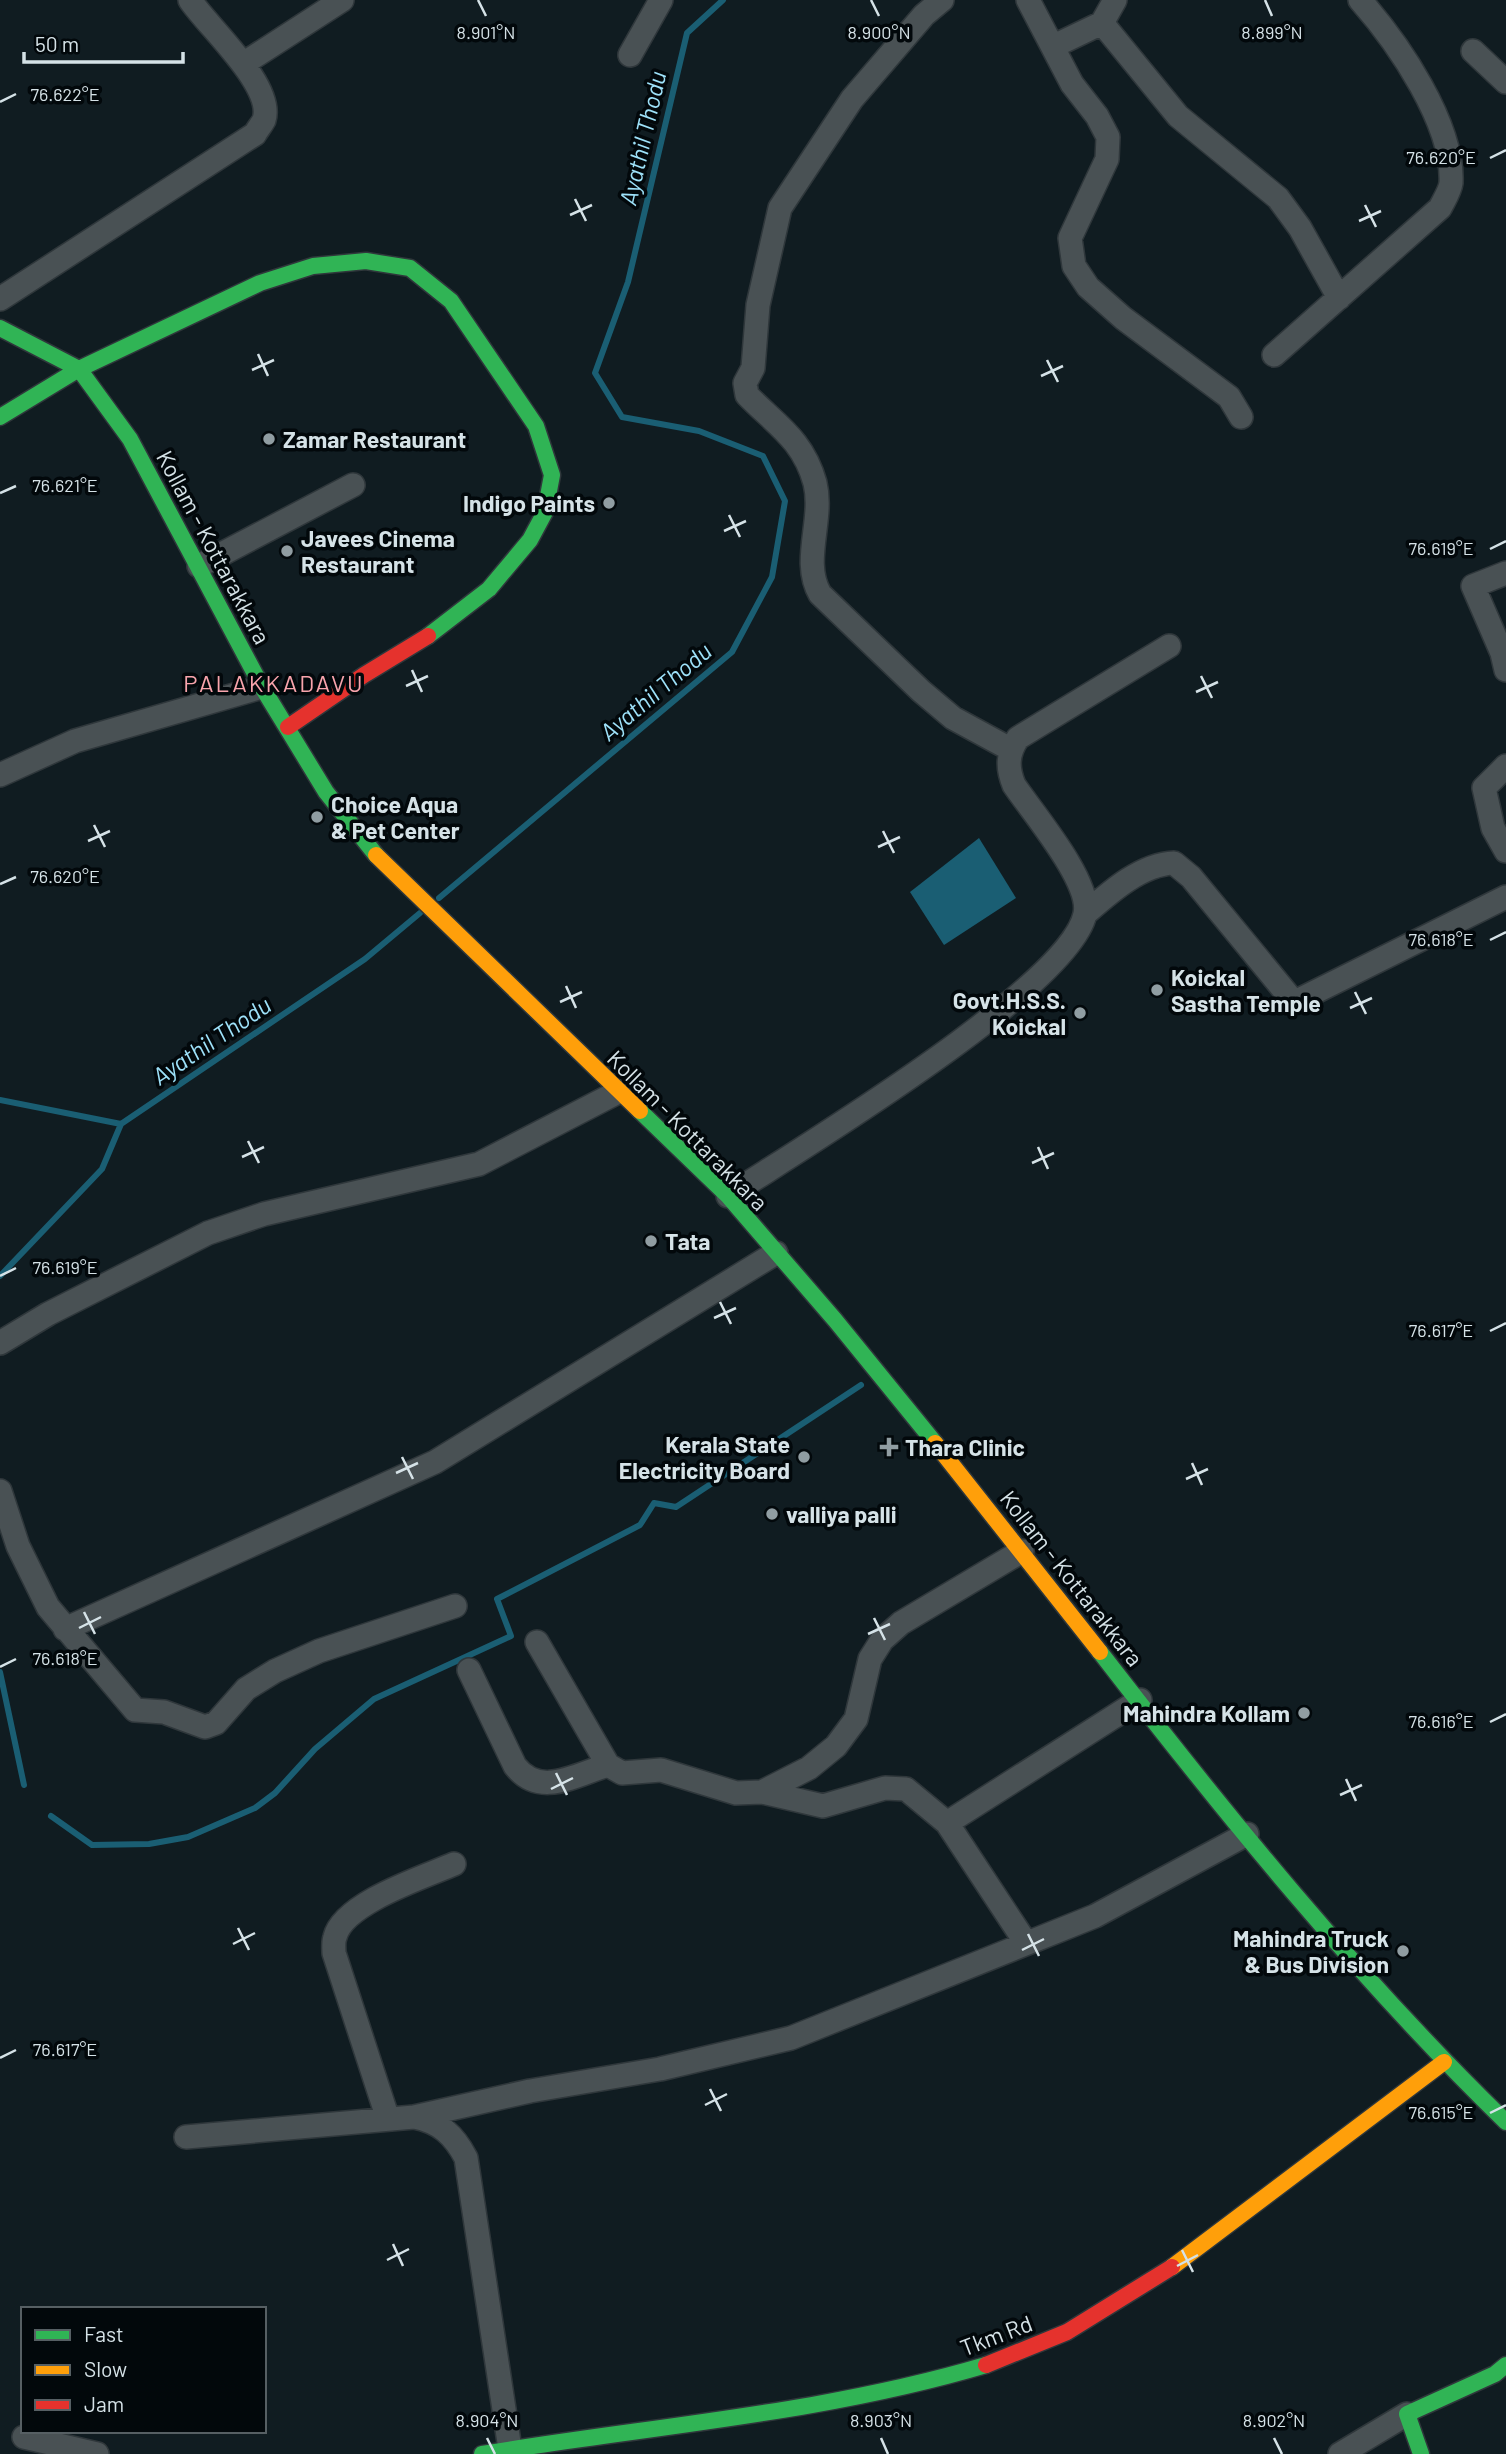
<svg xmlns="http://www.w3.org/2000/svg" width="1506" height="2454" viewBox="0 0 1506 2454" font-family="Barlow,sans-serif">
  <style>
    .water { fill: #1a5e73 }
    .lines { fill: none; stroke-linecap: round; stroke-linejoin: round }
    .stream { stroke: #1a5e73; stroke-width: 6 }
    .street-casing { stroke: #2f373b; stroke-width: 26 }
    .fast-casing { stroke: #2f373b; stroke-width: 19 }
    .slow-casing { stroke: #2f373b; stroke-width: 19 }
    .jam-casing { stroke: #2f373b; stroke-width: 19 }
    .street { stroke: #495154; stroke-width: 23 }
    .fast { stroke: #30b455; stroke-width: 16 }
    .slow { stroke: #ff9f0a; stroke-width: 16 }
    .jam { stroke: #e5322d; stroke-width: 16 }
    .ticks { fill: none; stroke: #d5e2e7; stroke-width: 2.5 }
    .poi-dot { fill: #909da2; stroke: #02080b; stroke-width: 2.5 }
    .labels { text-anchor: middle; dominant-baseline: central; stroke-width: 7; stroke-linejoin: round; paint-order: stroke }
    .poi-label { font-size: 23px; font-weight: bold; fill: #d5e2e7; stroke: #02080b; text-anchor: start }
    .street-label { font-size: 23px; fill: #d5e2e7; stroke: #02080b }
    .water-label { font-size: 24px; font-style: italic; fill: #9ee2fa; stroke: #02080b }
    .neighbourhood-label { font-size: 24px; letter-spacing: 2px; fill: #f8a4ac; stroke: #02080b }
    .ticks-label { font-size: 18px; text-anchor: middle; fill: #d5e2e7; stroke: #02080b; stroke-width: 7; stroke-linejoin: round; paint-order: stroke }
  </style>
  <rect width="100%" height="100%" fill="#101c21"/>
  <path class="water" d="M979 838 1016 898 944 945 910 892Z"/>
  <g class="lines">
    <path class="stream" d="M439 898 732 652 772 577 785 501 763 456 699 431 622 417 595 373 628 282 687 33 723 0
      M0 1100 121 1124 365 959 420 913
      M0 1276 102 1169 121 1124
      M0 1672 24 1785
      M51 1816 92 1845 149 1844 188 1837 255 1808 275 1793 315 1749 374 1699 511 1636 497 1599 640 1525 654 1503 676 1507 861 1385"/>
    <defs>
      <path id="street" d="M942 0 924 15 852 99 780 208 758 305 753 368 745 383 747 395C775 424 803 439 815 483 824 520 801 561 820 594L921 691 953 718 1010 749
        M1028 0 1072 84 1097 116 1108 137 1107 159 1070 238 1074 266 1088 287 1123 318 1229 397 1241 417
        M1102 23 1178 116 1278 198 1300 228 1339 298
        M1054 46 1102 23 1115 0
        M1473 51 1506 82
        M630 55 661 0
        M243 64 342 0
        M0 299 255 134C257 130 262 124 264 120 275 86 208 27 190 0
        M1274 355 1440 208C1444 200 1450 191 1451 183 1454 124 1398 43 1360 0
        M199 566 353 485
        M1506 573 1473 586 1502 653 1506 670
        M1506 766 1484 788 1493 828 1506 851
        M0 775 75 741 262 687
        M1085 914C1109 893 1141 864 1174 863L1191 877 1293 1001 1301 999 1506 897
        M728 1196C798 1150 1070 987 1085 914 1092 882 1032 812 1014 785 1007 768 1007 754 1018 738L1169 646
        M0 1343 48 1314 208 1233 264 1214 479 1164 618 1092
        M0 1491 18 1546 48 1607 135 1710 164 1712 205 1727 216 1723 246 1689 275 1671 319 1651 455 1606
        M65 1629 435 1462 776 1253
        M537 1642 608 1765 622 1773 661 1770 736 1793 762 1792 823 1806 885 1788 906 1789 947 1823 1026 1943
        M469 1670 515 1766C540 1798 575 1775 608 1765
        M762 1792 809 1768 836 1746 856 1719 870 1659 882 1640 901 1623 1022 1551
        M947 1823 1140 1700
        M414 2117 530 2091 660 2069 791 2038 1095 1916 1247 1834
        M388 2119 334 1953C334 1949 333 1942 335 1937 343 1903 424 1877 454 1864
        M186 2137 414 2117C440 2122 454 2135 466 2158L510 2449
        M24 2437 97 2454
        M1340 2454 1407 2414"/>
      <path id="fast" d="M0 328 79 369 130 439 262 687 326 792 376 855
        M0 417 79 369 260 283 313 266 366 261 410 268 451 301 536 426 552 475 545 512 530 540 489 589 428 636
        M640 1111 728 1196 835 1320 935 1443
        M1100 1652C1226 1815 1358 1978 1506 2122
        M482 2454C650 2426 821 2414 986 2365
        M1421 2454 1407 2414 1495 2374 1506 2365"/>
      <path id="slow" d="M376 855 640 1111
        M935 1443 1100 1652
        M1172 2267 1444 2062"/>
      <path id="jam" d="M288 727 364 675 428 636
        M986 2365 1067 2332 1172 2267"/>
    </defs>
    <use href="#street" class="street-casing"/>
    <use href="#fast" class="fast-casing"/>
    <use href="#slow" class="slow-casing"/>
    <use href="#jam" class="jam-casing"/>
    <use href="#street" class="street"/>
    <use href="#fast" class="fast"/>
    <use href="#slow" class="slow"/>
    <use href="#jam" class="jam"/>
  </g>
  <path class="ticks" d="M478 0 486 16M871 0 879 16M1265 0 1272 16M0 102 16 94M1490 158 1506 150M575 199 586 221M1365 205 1376 227M570 215 592 205M1359 221 1381 211M258 354 268 376M1047 360 1058 382M252 370 274 360M1041 376 1063 366M0 493 16 486M729 515 740 537M724 531 746 521M1490 549 1506 541M412 670 422 692M1201 676 1212 698M406 686 428 676M1196 692 1218 682M94 825 105 847M883 831 894 853M88 841 110 831M878 847 900 837M0 884 16 877M1490 940 1506 932M566 986 576 1008M1355 992 1366 1014M560 1002 582 992M1350 1008 1372 998M248 1141 259 1163M1038 1147 1048 1169M242 1157 264 1147M1032 1163 1054 1153M0 1276 16 1268M720 1302 731 1324M714 1318 736 1308M1490 1331 1506 1323M402 1457 413 1479M1192 1463 1202 1485M396 1473 418 1463M1186 1479 1208 1469M84 1612 95 1634M874 1618 885 1640M79 1628 101 1617M868 1634 890 1624M0 1667 16 1659M1490 1722 1506 1714M556 1773 567 1795M1346 1779 1356 1801M551 1789 573 1778M1340 1795 1362 1785M238 1928 249 1950M1028 1934 1039 1956M233 1944 255 1933M1022 1950 1044 1939M0 2058 16 2050M710 2089 721 2111M705 2105 727 2094M1490 2113 1506 2105M393 2244 403 2266M1182 2250 1193 2272M387 2260 409 2249M1177 2266 1198 2255M487 2438 495 2454M881 2438 888 2454M1274 2438 1282 2454"/>
  <g class="poi-dot">
    <circle cx="269" cy="439" r="7"/>
    <circle cx="609" cy="503" r="7"/>
    <circle cx="287" cy="551" r="7"/>
    <circle cx="317" cy="817" r="7"/>
    <circle cx="1157" cy="990" r="7"/>
    <circle cx="1080" cy="1013" r="7"/>
    <circle cx="651" cy="1241" r="7"/>
    <path d="M885.5 1436.5h7v7h7v7h-7v7h-7v-7h-7v-7h7z"/>
    <circle cx="804" cy="1457" r="7"/>
    <circle cx="772" cy="1514" r="7"/>
    <circle cx="1304" cy="1713" r="7"/>
    <circle cx="1403" cy="1951" r="7"/>
  </g>
  <g class="labels">
    <g class="poi-label">
      <text x="283" y="439">Zamar Restaurant</text>
      <text x="595" y="503" text-anchor="end">Indigo Paints</text>
      <text x="301" y="538">Javees Cinema<tspan x="301" dy="26">Restaurant</tspan></text>
      <text x="331" y="804">Choice Aqua<tspan x="331" dy="26">&amp; Pet Center</tspan></text>
      <text x="1171" y="977">Koickal<tspan x="1171" dy="26">Sastha Temple</tspan></text>
      <text x="1066" y="1000" text-anchor="end">Govt.H.S.S.<tspan x="1066" dy="26">Koickal</tspan></text>
      <text x="665" y="1241">Tata</text>
      <text x="790" y="1444" text-anchor="end">Kerala State<tspan x="790" dy="26">Electricity Board</tspan></text>
      <text x="905" y="1447">Thara Clinic</text>
      <text x="786" y="1514">valliya palli</text>
      <text x="1290" y="1713" text-anchor="end">Mahindra Kollam</text>
      <text x="1389" y="1938" text-anchor="end">Mahindra Truck<tspan x="1389" dy="26">&amp; Bus Division</tspan></text>
    </g>
    <g class="street-label">
      <text transform="translate(214 547) rotate(62)">Kollam - Kottarakkara</text>
      <text transform="translate(688 1130) rotate(45)">Kollam - Kottarakkara</text>
      <text transform="translate(1072 1578) rotate(52)">Kollam - Kottarakkara</text>
      <text transform="translate(996 2335) rotate(-21)">Tkm Rd</text>
    </g>
    <g class="water-label">
      <text transform="translate(642 138) rotate(-77)">Ayathil Thodu</text>
      <text transform="translate(655 691) rotate(-40)">Ayathil Thodu</text>
      <text transform="translate(211 1040) rotate(-34)">Ayathil Thodu</text>
    </g>
    <g class="neighbourhood-label">
      <text x="274" y="682">PALAKKADAVU</text>
    </g>
  </g>
  <g class="ticks-label">
    <text x="486" y="39">8.901°N</text>
    <text x="879" y="39">8.900°N</text>
    <text x="1272" y="39">8.899°N</text>
    <text x="65" y="101">76.622°E</text>
    <text x="1441" y="164">76.620°E</text>
    <text x="65" y="492">76.621°E</text>
    <text x="1441" y="555">76.619°E</text>
    <text x="65" y="883">76.620°E</text>
    <text x="1441" y="946">76.618°E</text>
    <text x="65" y="1274">76.619°E</text>
    <text x="1441" y="1337">76.617°E</text>
    <text x="65" y="1665">76.618°E</text>
    <text x="1441" y="1728">76.616°E</text>
    <text x="65" y="2056">76.617°E</text>
    <text x="1441" y="2119">76.615°E</text>
    <text x="487" y="2427">8.904°N</text>
    <text x="881" y="2427">8.903°N</text>
    <text x="1274" y="2427">8.902°N</text>
  </g>
  <rect x="21" y="2307" width="245" height="126" fill="#02080b" stroke="#565f63" stroke-width="2"/>
  <rect x="35" y="2330" width="35" height="10" fill="#30b455" stroke="#565f63" stroke-width="2"/>
  <text x="84" y="2342" font-size="21" fill="#d5e2e7">Fast</text>
  <rect x="35" y="2365" width="35" height="10" fill="#ff9f0a" stroke="#565f63" stroke-width="2"/>
  <text x="84" y="2377" font-size="21" fill="#d5e2e7">Slow</text>
  <rect x="35" y="2400" width="35" height="10" fill="#e5322d" stroke="#565f63" stroke-width="2"/>
  <text x="84" y="2412" font-size="21" fill="#d5e2e7">Jam</text>
  <path d="M24 52v10h159v-10" fill="none" stroke="#d5e2e7" stroke-width="3.5"/>
  <text x="35" y="52" font-size="21" fill="#d5e2e7" stroke="#02080b" stroke-width="5" paint-order="stroke">50 m</text>
</svg>
